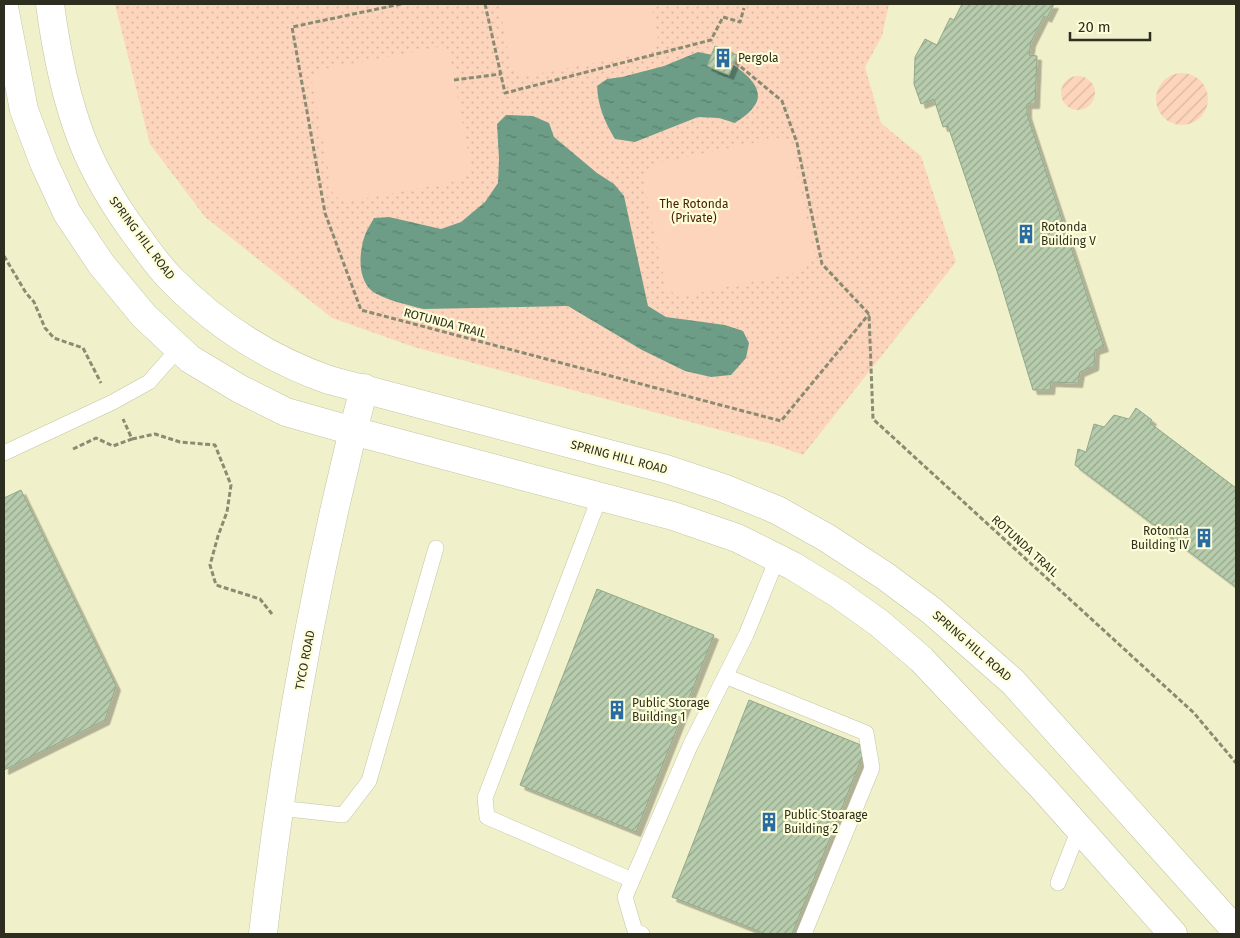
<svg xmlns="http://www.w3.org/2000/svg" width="1240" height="938" viewBox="0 0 1240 938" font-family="'Fira Sans',sans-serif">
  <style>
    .park { fill: url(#park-dots) }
    .garden { fill: url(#garden-furrows) }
    .pitch { fill: #fdd5bd }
    .water { fill: url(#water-ripples) }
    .building { fill: url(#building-hatch); stroke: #93a88a; filter: url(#shadow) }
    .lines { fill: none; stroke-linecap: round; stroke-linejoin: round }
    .service-casing { stroke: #c4c5a0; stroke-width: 16 }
    .tertiary-casing { stroke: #c4c5a0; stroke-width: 29 }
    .secondary-casing { stroke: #c4c5a0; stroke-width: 29 }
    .path { stroke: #8b8b72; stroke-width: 3; stroke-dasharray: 5 2.5; stroke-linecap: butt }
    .service { stroke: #fff; stroke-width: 15 }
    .tertiary { stroke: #fff; stroke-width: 28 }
    .secondary { stroke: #fff; stroke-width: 28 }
    .labels { text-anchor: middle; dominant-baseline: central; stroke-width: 4.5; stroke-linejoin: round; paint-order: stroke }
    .poi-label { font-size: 12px; fill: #2e2e20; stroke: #fdfed8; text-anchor: start }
    .park-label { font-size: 12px; fill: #461d00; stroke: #fdfed8 }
    .street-label { font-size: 12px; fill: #2e2e20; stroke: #fdfed8 }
  </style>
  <defs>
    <pattern id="park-dots" width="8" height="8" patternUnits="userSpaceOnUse" patternTransform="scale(1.25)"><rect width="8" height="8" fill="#fdd5bd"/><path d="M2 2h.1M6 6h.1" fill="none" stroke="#d9b7a2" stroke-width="1.8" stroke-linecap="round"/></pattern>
    <pattern id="garden-furrows" width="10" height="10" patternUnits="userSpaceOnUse" patternTransform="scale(1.25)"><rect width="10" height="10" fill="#fdd5bd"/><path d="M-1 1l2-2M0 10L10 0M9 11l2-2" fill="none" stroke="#d9b7a2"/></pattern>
    <pattern id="water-ripples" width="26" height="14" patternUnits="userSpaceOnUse" patternTransform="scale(1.25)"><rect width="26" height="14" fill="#6d9d86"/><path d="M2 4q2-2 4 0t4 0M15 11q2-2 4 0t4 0" fill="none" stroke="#5a806d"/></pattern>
    <pattern id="building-hatch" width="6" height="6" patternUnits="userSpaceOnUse" patternTransform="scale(1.25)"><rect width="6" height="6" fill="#b7ccad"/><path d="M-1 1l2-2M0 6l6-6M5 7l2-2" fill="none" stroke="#95a68c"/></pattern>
    <filter id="shadow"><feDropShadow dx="4.5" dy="4.5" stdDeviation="0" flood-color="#0004"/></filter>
  </defs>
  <rect width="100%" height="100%" fill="#f0f0cb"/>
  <path class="park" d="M115 4H889L882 36 865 67 881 123 921 156 956 262 803 455 775 445 414 347 332 318 205 217 150 144Z"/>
  <path class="garden" d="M1156 99a26 26 0 1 1 52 0a26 26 0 1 1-52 0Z
    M1061 93a17 17 0 1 1 34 0a17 17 0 1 1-34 0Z"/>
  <path class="pitch" d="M499 4H651L658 39 650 52 526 76 511 68Z
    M439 47 450 55 471 168 463 180 345 202 333 195 312 82 319 70Z
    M777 138 792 146 814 256 804 271 679 297 666 288 643 179 653 164Z"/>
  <path class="water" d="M698 52C703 53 708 54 713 55 730 61 769 84 755 105 750 113 742 118 735 123L719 118 698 117 635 142 615 139C604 121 598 106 597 86L607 79 622 77 664 66Z
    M506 115 533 116 549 123 554 137 597 173 614 184 624 196 648 306 666 317 725 325 743 331 749 343 746 358 731 375 711 377 685 371 642 350 568 306 424 309C411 306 382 299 372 291 357 278 359 252 365 235 367 229 371 224 374 218L389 217 441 229 461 222 485 202 498 183 499 159 497 124Z"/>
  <path class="building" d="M962 4H1054L1047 18 1044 16 1031 42 1029 55 1037 56 1035 104H1027V114L1104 347 1095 350 1094 366 1080 372 1078 383 1051 382 1050 390H1033L997 271 948 126 943 127 934 99 921 104 914 84 915 57 925 39 937 45 950 18 954 20Z
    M715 46 737 55 729 75 707 66Z
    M1136 408 1152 420 1150 423 1236 488V587L1075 465 1078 449 1086 452 1094 424 1104 427 1114 415 1129 419Z
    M21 490 116 686 105 720 4 770V498Z
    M597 589 714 635 636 832 520 785Z
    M749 700 866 747 792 934H766L672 897Z"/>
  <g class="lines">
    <defs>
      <path id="service" d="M4 453 113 402 149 382 179 348
        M600 496 485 798 487 817 632 880
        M725 676 866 733 872 768 804 934
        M279 808 343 815 369 781 436 548
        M1058 883 1079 829
        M642 934 635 931 625 897 690 746 746 635 777 559"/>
      <path id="tertiary" d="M263 934C284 750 317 568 364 388"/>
      <path id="secondary" d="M50 4C56 50 65 96 82 140 95 173 113 203 134 232 146 248 157 265 171 279 216 325 269 359 329 380L666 469 723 488 777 510 827 538 885 576 932 611 1013 682 1229 923 1236 933
        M4 7 24 110 44 163 67 213 101 264 144 316 190 359 240 389 286 412 353 431 673 516 737 538 793 566 837 593 879 623 921 659 1043 788 1173 934"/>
    </defs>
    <use href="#service" class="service-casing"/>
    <use href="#tertiary" class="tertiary-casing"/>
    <use href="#secondary" class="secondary-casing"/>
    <path class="path" d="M401 4 292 27 325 213 361 310 781 421 869 314
      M485 4 505 93 711 40 723 17 740 22 744 8
      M735 62 782 101 797 143 822 264 869 314 873 419 1194 713 1236 763
      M454 80 501 74
      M4 256 26 293 34 302 45 328 54 338 83 348 101 383
      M132 439 155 434 180 442 215 445 231 485 227 512 218 536 210 565 216 585 260 599 272 614
      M73 449 96 438 113 446 132 439 123 419"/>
    <use href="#service" class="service"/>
    <use href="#tertiary" class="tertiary"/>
    <use href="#secondary" class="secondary"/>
  </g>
  <defs>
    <symbol id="building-bare" viewBox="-9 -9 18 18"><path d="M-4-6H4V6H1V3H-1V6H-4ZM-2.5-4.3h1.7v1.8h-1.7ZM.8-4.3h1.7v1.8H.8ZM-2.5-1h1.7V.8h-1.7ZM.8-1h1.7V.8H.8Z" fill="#2a6ca2" stroke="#fdfed8" stroke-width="2.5" paint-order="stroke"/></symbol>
  </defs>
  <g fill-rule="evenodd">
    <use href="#building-bare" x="709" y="44" width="28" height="28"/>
    <use href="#building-bare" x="1012" y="220" width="28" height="28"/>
    <use href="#building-bare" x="1190" y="524" width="28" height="28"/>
    <use href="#building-bare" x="603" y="696" width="28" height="28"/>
    <use href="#building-bare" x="755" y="808" width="28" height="28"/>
  </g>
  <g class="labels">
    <g class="poi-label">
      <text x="738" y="58">Pergola</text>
      <text x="1041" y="227">Rotonda<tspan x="1041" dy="14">Building V</tspan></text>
      <text x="1189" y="531" text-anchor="end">Rotonda<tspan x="1189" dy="14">Building IV</tspan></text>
      <text x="632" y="703">Public Storage<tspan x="632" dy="14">Building 1</tspan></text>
      <text x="784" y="815">Public Stoarage<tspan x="784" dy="14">Building 2</tspan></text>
    </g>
    <g class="park-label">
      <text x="694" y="204">The Rotonda<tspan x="694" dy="14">(Private)</tspan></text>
    </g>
    <g class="street-label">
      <text transform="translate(142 238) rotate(53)">SPRING HILL ROAD</text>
      <text transform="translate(445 323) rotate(15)">ROTUNDA TRAIL</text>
      <text transform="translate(619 457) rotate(15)">SPRING HILL ROAD</text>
      <text transform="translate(1025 546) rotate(42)">ROTUNDA TRAIL</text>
      <text transform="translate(972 646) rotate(41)">SPRING HILL ROAD</text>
      <text transform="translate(305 660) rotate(-79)">TYCO ROAD</text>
    </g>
  </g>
  <rect width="1240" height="938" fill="none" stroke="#2e2e20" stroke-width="10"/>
  <path d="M1070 32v8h80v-8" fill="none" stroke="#2e2e20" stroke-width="2.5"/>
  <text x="1078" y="32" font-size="15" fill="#2e2e20" stroke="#fdfed8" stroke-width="4" paint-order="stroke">20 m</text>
</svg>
